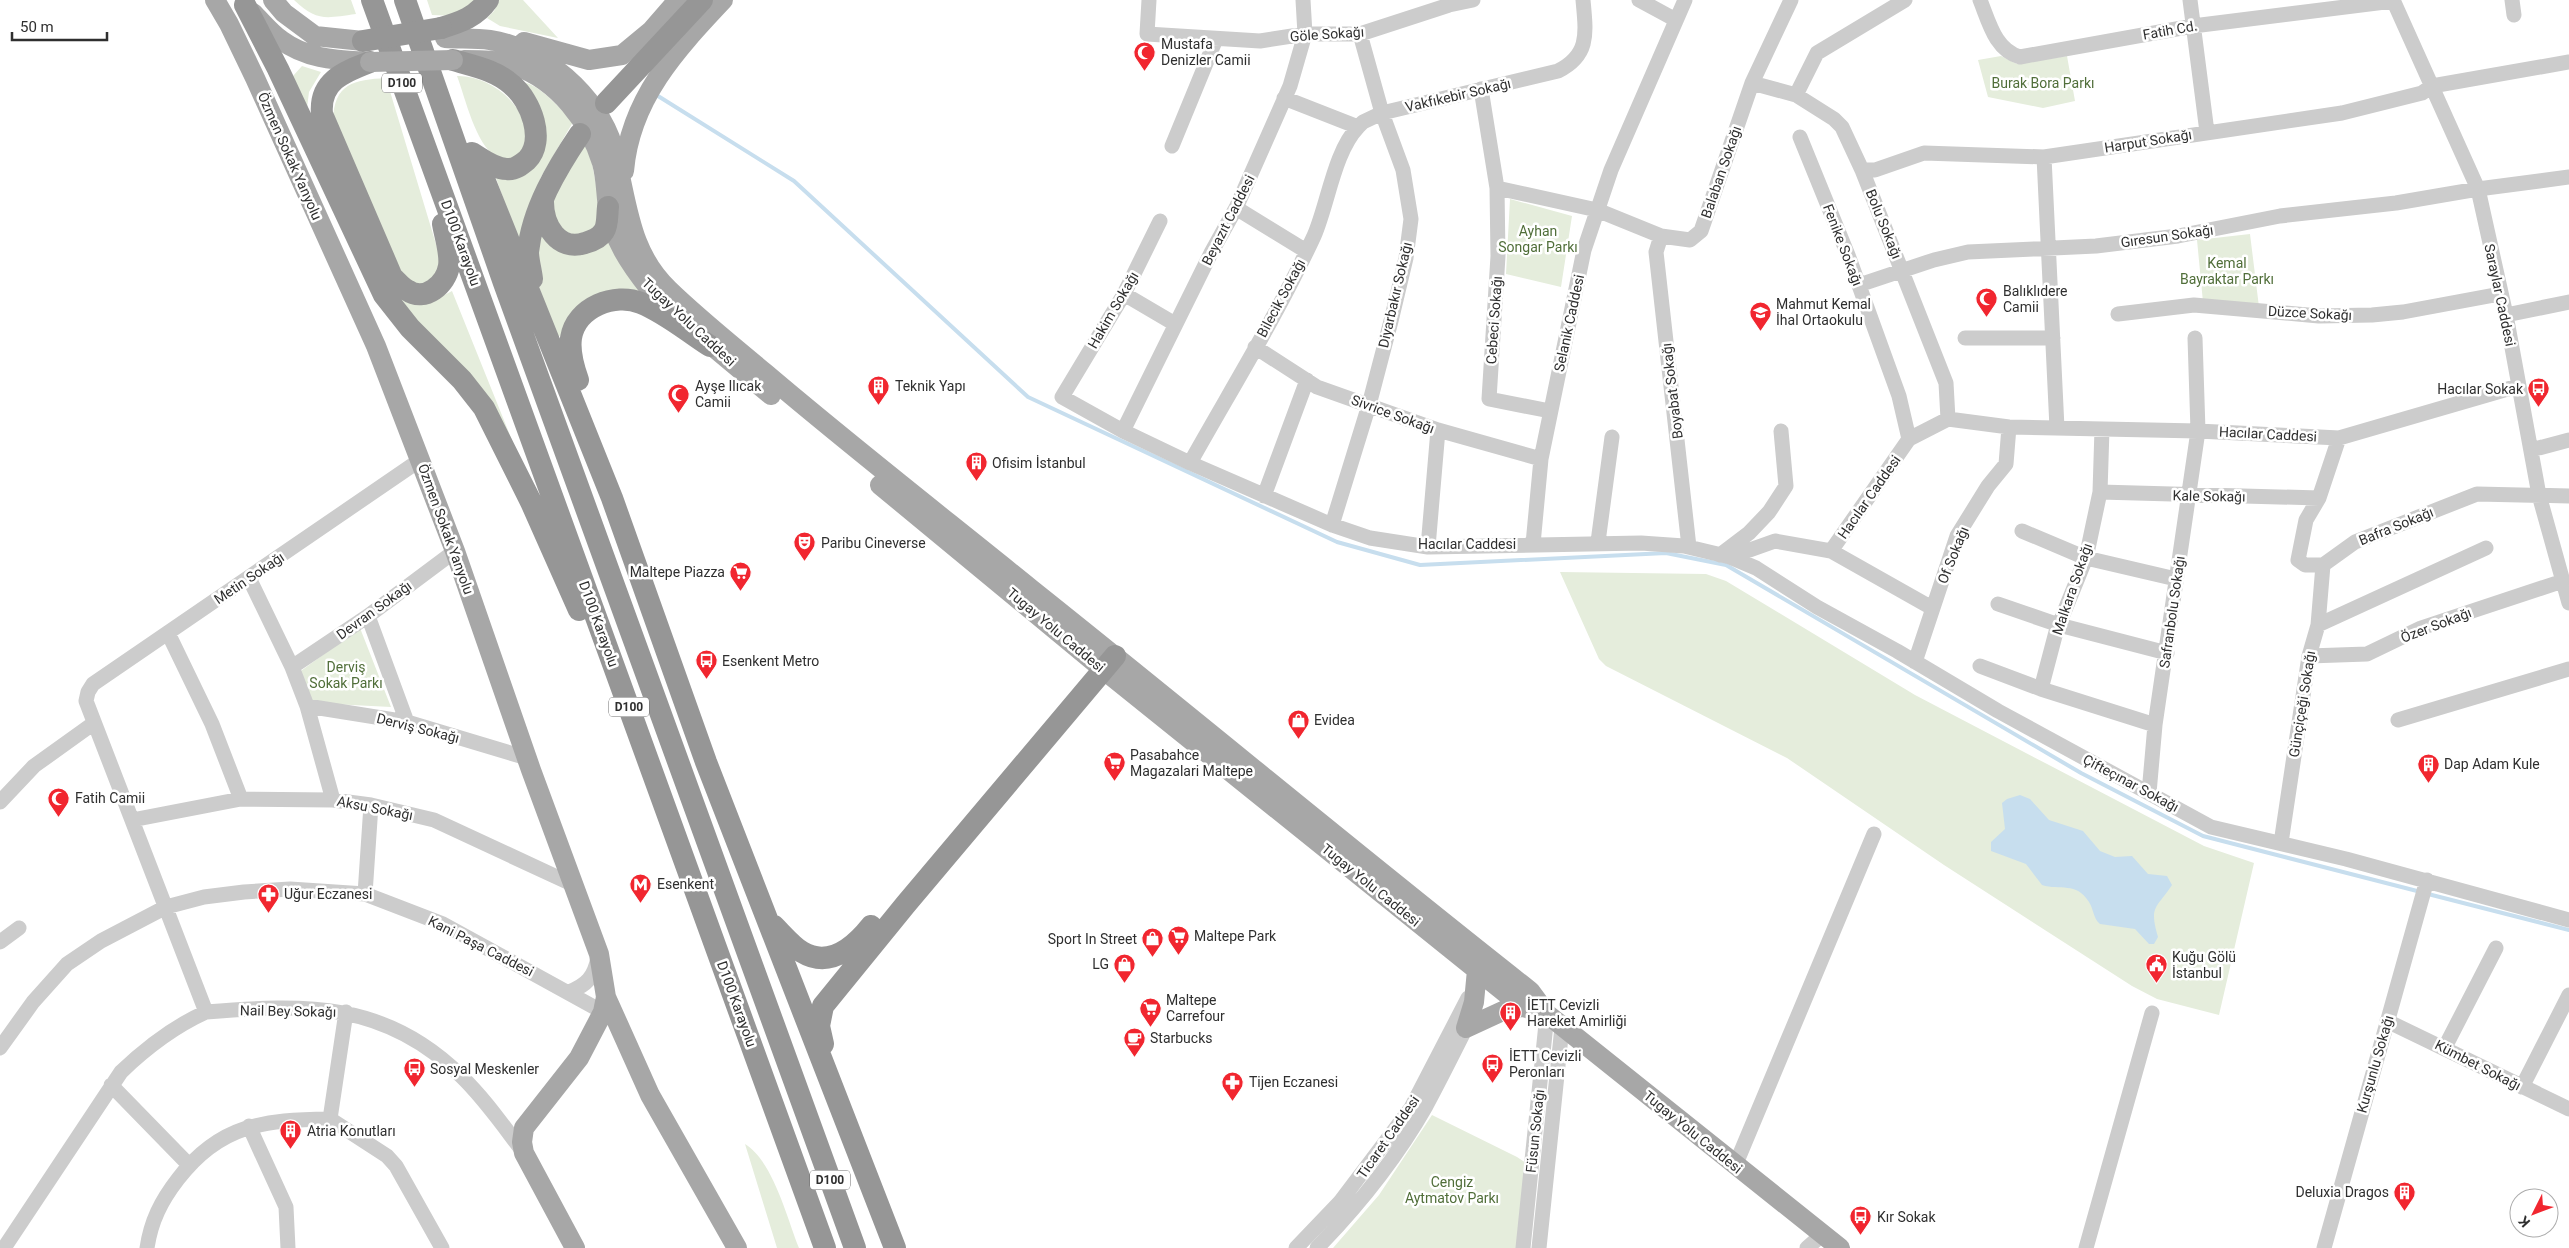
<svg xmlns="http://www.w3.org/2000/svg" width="2569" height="1248" viewBox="0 0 2569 1248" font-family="Roboto,sans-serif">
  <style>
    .green { fill: #e5eddc }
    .water { fill: #c7deee }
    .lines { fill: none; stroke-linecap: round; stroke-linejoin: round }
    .stream { stroke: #c7deee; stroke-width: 4 }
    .minor { stroke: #ccc; stroke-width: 15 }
    .major { stroke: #a7a7a7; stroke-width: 20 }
    .highway { stroke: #969696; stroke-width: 22 }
    .major-bridge { stroke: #a7a7a7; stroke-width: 20 }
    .highway-bridge { stroke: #969696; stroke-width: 22 }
    .labels { text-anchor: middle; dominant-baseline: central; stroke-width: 5; stroke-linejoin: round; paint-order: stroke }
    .shield { fill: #fff; stroke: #6d6d6d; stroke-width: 1 }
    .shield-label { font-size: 12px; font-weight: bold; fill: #2f2f2f }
    .street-label { font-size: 14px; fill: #2f2f2f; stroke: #fff }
    .poi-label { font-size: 14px; fill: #2f2f2f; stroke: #fff; text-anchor: start }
    .park-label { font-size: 14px; fill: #506e39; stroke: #fff }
  </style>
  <rect width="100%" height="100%" fill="#fff"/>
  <path class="green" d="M294 0H351L356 14C326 18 317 22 294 0Z
    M427 0H475L457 16 432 15Z
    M499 0H523L558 38 500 26 487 18 494 11Z
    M2001 56 2017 64 2067 56 2075 101 2043 108 1988 97 1978 60Z
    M302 66 321 72 309 92 307 108 293 76Z
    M457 76C488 75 524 102 527 135 527 140 524 148 522 154 514 158 505 161 496 156 476 146 465 97 457 76Z
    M386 78 442 264 438 275 418 286 403 276 333 121C334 83 354 80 386 78Z
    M518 81C540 83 559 108 573 122L541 177 529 211 524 257 496 178 532 167Z
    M585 142 592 163 602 217 588 237 557 231 551 197Z
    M1510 199 1572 216 1561 287 1506 274Z
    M540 224 546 237 609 238 647 296 615 292 565 334 556 337 537 281Z
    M2250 234 2259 307 2203 302 2197 240Z
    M452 291 524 470 399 297 431 302Z
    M1560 572 1706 574 1726 581 1915 695 2204 846 2254 863 2219 1015 2157 999 2132 986 1944 865 1787 758 1606 666 1599 659Z
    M360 628 391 707 313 703 298 673Z
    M1432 1115 1517 1157 1532 1167 1523 1248H1333L1379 1195Z
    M745 1144C773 1161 787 1218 799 1248H777Z"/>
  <path class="water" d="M2020 795 2030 799 2049 820 2083 831 2100 851 2115 857 2132 856 2148 874 2167 876 2172 885C2156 909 2149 906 2158 937L2154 944H2149L2135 929 2100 924C2093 918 2094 910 2089 902 2076 881 2060 891 2042 885L2026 864 1991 851V842L2005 829 2002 803 2007 799Z"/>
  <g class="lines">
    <path class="stream" d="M658 96 794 181 1028 397 1337 542 1420 565 1666 553 1726 565 2081 773 2203 836 2421 892
      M2428 894 2569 930"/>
    <path class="minor" d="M1149 0 1147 34 1260 41 1305 34H1360L1449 5 1473 0
      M1639 0 1676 20
      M1980 0C1989 22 1995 50 2020 57L2193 26 2393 1
      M2190 0 2207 132
      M2393 0 2478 189 2506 315 2539 495 2569 603
      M2512 0 2514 15
      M1752 83 1796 95 1834 119 1842 127 1862 170 1946 383 1948 419
      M1481 89 1497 188 1498 256 1489 399 1550 411
      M1796 95 1817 53 1905 0
      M1284 98 1358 127 1363 122 1382 113 1558 71C1590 55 1586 33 1583 0
      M1800 137 1848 255 1899 396 1909 439
      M1172 146 1216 39
      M2044 157 2057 428
      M1862 170H1875L1924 153 2044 157 2342 113 2422 93 2432 86 2569 62
      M1497 188 1597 210 1661 236 1690 240 1701 231 1752 83 1791 0
      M1236 208 1306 251
      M1160 221 1124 294 1062 397 1123 431 1190 463 1332 525 1370 538 1428 547 1641 543 1684 546 1730 557 1756 568 1817 607 1897 651 1998 711 2211 827 2346 859 2569 920
      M1661 236 1656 252 1689 547
      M1859 285 1934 260 1968 252 2096 246 2178 236 2280 216 2396 203 2478 189 2569 177
      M1124 294 1175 324
      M2118 314 2194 305 2319 316 2372 315 2403 312 2500 294
      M2506 315 2569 302
      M1965 338H2053
      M1255 347 1317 387 1438 430 1541 459
      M1123 431 1211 253 1236 208 1290 86 1305 34 1303 0
      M2339 438 2319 498 2306 520 2298 560 2305 565H2323L2355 542 2477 494 2569 496
      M2531 450 2569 440
      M420 460 93 684 88 692 86 701 206 1012C306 1004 385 1001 461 1076 485 1099 504 1127 524 1153
      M1190 463C1232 388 1278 314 1314 236 1328 204 1334 152 1358 127
      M2100 492 2319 498
      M1264 496 1307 380
      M1332 525 1369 405 1391 321 1406 258 1411 219 1403 170 1382 113 1360 34
      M2022 531 2086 558 2176 579
      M1598 542 1612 437
      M1533 544 1541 459 1584 250 1611 170 1685 0
      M1428 547 1438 430
      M1831 551 1932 608
      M1720 555 1749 533 1769 512 1786 486 1781 431
      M1730 557 1775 541 1831 551 1909 439 1948 419 2009 427 2198 431 2339 438 2518 386
      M249 578 292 667 307 706 333 800
      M1998 604 2059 625 2167 653
      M368 616 407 722
      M2318 625 2486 548
      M168 633 212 724 241 799
      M2309 656 2367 654 2421 628 2563 581
      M1915 662 1957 536 1988 486 2006 464 2009 427
      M1980 666 2041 689 2155 725
      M292 667 368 616 455 551
      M2041 689 2056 632 2086 558 2100 492 2102 429
      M307 706 407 722 527 758
      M2398 720 2569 669
      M2149 793 2155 725 2198 431 2195 338
      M0 802 34 766 94 723
      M132 820 241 799 333 800 371 805 434 820 574 885
      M2281 843 2309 656 2318 625 2323 565
      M365 894 371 805
      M0 942 19 928
      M569 992C587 985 594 977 598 958
      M346 1012 330 1119 387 1156 396 1166 442 1248
      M2387 1021 2569 1109
      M2445 1047 2496 948
      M0 1048 33 1002 67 964 101 941 166 907 204 897 244 892 290 889 365 894 443 924 603 1012
      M111 1085 189 1165
      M2522 1087 2569 995
      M249 1126 286 1207 288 1248
      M1735 1166 1874 834
      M4 1248 121 1072C147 1047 173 1027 206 1012
      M147 1248C151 1221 161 1201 178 1179 220 1124 264 1120 330 1119
      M1296 1248 1340 1202 1411 1108 1468 998
      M1317 1248C1358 1206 1397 1157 1426 1106 1440 1080 1453 1054 1466 1028
      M1523 1248 1547 1014
      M1539 1248 1562 1027
      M1807 1248 1823 1234
      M2086 1248 2152 1013
      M2324 1248 2427 880"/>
    <path class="major" d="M215 0 229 24 255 78 376 346 455 551 531 770 599 954 606 997 603 1012 579 1058 524 1128 522 1142 524 1153 575 1248
      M273 0 284 13 315 36 363 41
      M253 13C262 22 271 33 281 40 308 60 338 60 370 62
      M445 38C460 39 475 38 490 40 542 47 599 97 613 147 628 200 627 250 669 290 699 319 733 346 765 373 852 447 942 517 1031 589 1198 722 1362 859 1530 991L1547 1014 1840 1248
      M524 42 589 60 622 55 651 31 678 0
      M464 60C482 60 499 60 516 66 557 80 590 122 602 163 606 177 606 193 608 208 613 239 630 264 649 288
      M624 171C630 99 676 50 723 0
      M699 335 771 395
      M880 485 1104 670 1523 1007 1547 1014
      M606 997 650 1095 737 1248
      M1466 1028 1474 1002 1477 970 1485 965
      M1466 1028 1505 1010 1523 1007"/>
    <path class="highway" d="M372 0 825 1248
      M405 0 504 283 855 1248
      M245 5 278 69 384 295 410 328 462 380 484 408 531 502 579 610
      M441 28C461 22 476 17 488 0
      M453 60C473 66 496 70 512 85 531 101 546 140 527 160 521 165 515 170 507 169 494 169 482 159 472 153
      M370 62C344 72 319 81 322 114L392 277C397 281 401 287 407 290 425 303 446 284 449 266 451 254 445 236 443 224
      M606 103 702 0
      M478 164 612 498 706 762 895 1248
      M543 202C543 225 558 252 585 243 592 241 600 238 604 231 608 225 607 214 608 207
      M532 279C531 270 528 260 528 252 532 210 557 168 580 134
      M578 380C573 366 569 352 571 338 576 307 615 292 641 303 666 313 688 332 710 346
      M774 926C783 935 792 946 802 952 830 969 855 946 871 926
      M823 1044 819 1026 823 1006 906 904 1115 656"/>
    <path class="major-bridge" d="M370 62 453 60"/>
    <path class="highway-bridge" d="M363 41 441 28"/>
  </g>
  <defs>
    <symbol id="mosque-pin" viewBox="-11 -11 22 30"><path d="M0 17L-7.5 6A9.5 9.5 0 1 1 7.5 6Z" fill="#f1262f" stroke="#fff"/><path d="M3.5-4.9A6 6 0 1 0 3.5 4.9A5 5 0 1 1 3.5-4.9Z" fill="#fff"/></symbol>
    <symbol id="school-pin" viewBox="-11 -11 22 30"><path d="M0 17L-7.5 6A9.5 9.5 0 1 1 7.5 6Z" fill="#f1262f" stroke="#fff"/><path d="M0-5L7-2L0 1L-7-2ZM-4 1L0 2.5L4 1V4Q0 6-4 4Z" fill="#fff"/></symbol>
    <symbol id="building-pin" viewBox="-11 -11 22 30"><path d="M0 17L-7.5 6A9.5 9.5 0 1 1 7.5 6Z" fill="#f1262f" stroke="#fff"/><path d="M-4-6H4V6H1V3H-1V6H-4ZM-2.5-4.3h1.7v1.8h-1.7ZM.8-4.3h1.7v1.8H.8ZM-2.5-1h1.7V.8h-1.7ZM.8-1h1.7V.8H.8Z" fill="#fff"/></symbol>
    <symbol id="bus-pin" viewBox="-11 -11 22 30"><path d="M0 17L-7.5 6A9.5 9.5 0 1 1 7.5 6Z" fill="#f1262f" stroke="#fff"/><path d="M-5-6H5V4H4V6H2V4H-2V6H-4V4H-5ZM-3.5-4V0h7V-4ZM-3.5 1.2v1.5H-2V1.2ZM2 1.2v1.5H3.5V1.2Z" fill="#fff"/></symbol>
    <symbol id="theatre-pin" viewBox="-11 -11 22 30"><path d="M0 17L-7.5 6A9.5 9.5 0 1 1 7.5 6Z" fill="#f1262f" stroke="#fff"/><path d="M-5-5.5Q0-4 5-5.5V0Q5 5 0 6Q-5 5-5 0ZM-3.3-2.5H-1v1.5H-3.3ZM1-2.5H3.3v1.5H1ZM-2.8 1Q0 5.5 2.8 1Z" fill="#fff"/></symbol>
    <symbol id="supermarket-pin" viewBox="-11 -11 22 30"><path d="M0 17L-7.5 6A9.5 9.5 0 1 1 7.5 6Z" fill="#f1262f" stroke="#fff"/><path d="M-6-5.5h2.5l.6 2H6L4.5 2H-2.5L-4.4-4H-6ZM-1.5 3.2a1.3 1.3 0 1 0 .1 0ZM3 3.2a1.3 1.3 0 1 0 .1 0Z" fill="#fff"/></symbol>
    <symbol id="shop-pin" viewBox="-11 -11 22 30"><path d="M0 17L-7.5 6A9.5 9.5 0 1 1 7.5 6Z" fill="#f1262f" stroke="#fff"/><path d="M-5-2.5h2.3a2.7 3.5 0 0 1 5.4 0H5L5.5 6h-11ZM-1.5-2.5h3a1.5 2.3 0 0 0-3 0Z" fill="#fff"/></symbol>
    <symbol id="metro-pin" viewBox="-11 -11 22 30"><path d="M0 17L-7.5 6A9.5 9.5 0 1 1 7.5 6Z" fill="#f1262f" stroke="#fff"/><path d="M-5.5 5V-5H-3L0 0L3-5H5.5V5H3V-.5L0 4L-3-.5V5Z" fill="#fff"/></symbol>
    <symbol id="pharmacy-pin" viewBox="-11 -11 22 30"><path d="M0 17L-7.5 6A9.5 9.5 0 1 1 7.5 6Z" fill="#f1262f" stroke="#fff"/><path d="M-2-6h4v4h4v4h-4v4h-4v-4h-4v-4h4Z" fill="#fff"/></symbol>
    <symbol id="civic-pin" viewBox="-11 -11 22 30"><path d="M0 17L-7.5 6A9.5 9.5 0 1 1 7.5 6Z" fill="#f1262f" stroke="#fff"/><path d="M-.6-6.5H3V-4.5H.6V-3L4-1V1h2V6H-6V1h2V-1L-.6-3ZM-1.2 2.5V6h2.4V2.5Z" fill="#fff"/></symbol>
    <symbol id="cafe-pin" viewBox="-11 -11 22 30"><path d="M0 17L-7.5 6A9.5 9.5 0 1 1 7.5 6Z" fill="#f1262f" stroke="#fff"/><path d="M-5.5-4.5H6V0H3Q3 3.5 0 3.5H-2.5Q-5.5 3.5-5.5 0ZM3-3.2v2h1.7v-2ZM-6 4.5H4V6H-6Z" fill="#fff"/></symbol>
  </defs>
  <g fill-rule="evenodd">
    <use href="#mosque-pin" x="1132" y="40" width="25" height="34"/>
    <use href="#mosque-pin" x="1974" y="286" width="25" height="34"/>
    <use href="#school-pin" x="1748" y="300" width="25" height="34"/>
    <use href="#building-pin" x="866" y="374" width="25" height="34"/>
    <use href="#bus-pin" x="2526" y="376" width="25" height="34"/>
    <use href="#mosque-pin" x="666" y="382" width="25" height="34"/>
    <use href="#building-pin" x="964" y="450" width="25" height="34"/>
    <use href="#theatre-pin" x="792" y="530" width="25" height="34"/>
    <use href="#supermarket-pin" x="728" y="560" width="25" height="34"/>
    <use href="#bus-pin" x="694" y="648" width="25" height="34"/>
    <use href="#shop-pin" x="1286" y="708" width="25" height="34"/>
    <use href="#supermarket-pin" x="1102" y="750" width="25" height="34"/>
    <use href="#building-pin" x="2416" y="752" width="25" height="34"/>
    <use href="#mosque-pin" x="46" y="786" width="25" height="34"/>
    <use href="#metro-pin" x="628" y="872" width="25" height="34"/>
    <use href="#pharmacy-pin" x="256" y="882" width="25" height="34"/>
    <use href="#supermarket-pin" x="1166" y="924" width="25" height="34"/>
    <use href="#shop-pin" x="1140" y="926" width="25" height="34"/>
    <use href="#shop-pin" x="1112" y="952" width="25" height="34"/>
    <use href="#civic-pin" x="2144" y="952" width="25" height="34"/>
    <use href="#supermarket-pin" x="1138" y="996" width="25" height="34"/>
    <use href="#building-pin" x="1498" y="1000" width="25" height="34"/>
    <use href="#cafe-pin" x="1122" y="1026" width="25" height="34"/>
    <use href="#bus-pin" x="1480" y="1052" width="25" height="34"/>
    <use href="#bus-pin" x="402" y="1056" width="25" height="34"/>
    <use href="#pharmacy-pin" x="1220" y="1070" width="25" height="34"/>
    <use href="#building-pin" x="278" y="1118" width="25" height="34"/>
    <use href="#building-pin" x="2392" y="1180" width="25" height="34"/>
    <use href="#bus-pin" x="1848" y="1204" width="25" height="34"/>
  </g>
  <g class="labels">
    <g class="shield">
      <rect x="382" y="73.5" width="40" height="19" rx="4"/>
      <rect x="609" y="697.5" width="40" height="19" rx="4"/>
      <rect x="810" y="1170.5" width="40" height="19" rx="4"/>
    </g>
    <g class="shield-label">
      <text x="402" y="83">D100</text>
      <text x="629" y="707">D100</text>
      <text x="830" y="1180">D100</text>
    </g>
    <g class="street-label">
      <text transform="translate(2170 30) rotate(-10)">Fatih Cd.</text>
      <text transform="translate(1327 34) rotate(-4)">Göle Sokağı</text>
      <text transform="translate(1458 95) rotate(-13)">Vakfıkebir Sokağı</text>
      <text transform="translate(2148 141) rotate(-9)">Harput Sokağı</text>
      <text transform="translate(290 156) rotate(66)">Özmen Sokak Yanyolu</text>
      <text transform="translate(1721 172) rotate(-71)">Balaban Sokağı</text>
      <text transform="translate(1228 220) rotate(-63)">Beyazıt Caddesi</text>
      <text transform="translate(1884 224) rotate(68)">Bolu Sokağı</text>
      <text transform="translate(2167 236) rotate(-8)">Gıresun Sokağı</text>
      <text transform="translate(461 243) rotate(70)">D100 Karayolu</text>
      <text transform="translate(1843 245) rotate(69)">Fenike Sokağı</text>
      <text transform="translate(1395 295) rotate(-77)">Diyarbakır Sokağı</text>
      <text transform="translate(2500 295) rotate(78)">Saraylar Caddesi</text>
      <text transform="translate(1281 298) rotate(-62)">Bilecik Sokağı</text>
      <text transform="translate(1113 310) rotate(-60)">Hakim Sokağı</text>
      <text transform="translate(2310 313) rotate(3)">Düzce Sokağı</text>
      <text transform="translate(1494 320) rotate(-86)">Cebeci Sokağı</text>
      <text transform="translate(689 322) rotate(43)">Tugay Yolu Caddesi</text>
      <text transform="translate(1569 323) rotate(-78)">Selanik Caddesi</text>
      <text transform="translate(1672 391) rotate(-97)">Boyabat Sokağı</text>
      <text transform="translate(1393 414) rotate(20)">Sivrice Sokağı</text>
      <text transform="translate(2268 434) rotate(3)">Hacılar Caddesi</text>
      <text transform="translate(2209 496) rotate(1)">Kale Sokağı</text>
      <text transform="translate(1869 497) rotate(-55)">Hacılar Caddesi</text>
      <text transform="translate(2396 526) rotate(-22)">Bafra Sokağı</text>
      <text transform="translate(446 529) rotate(70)">Özmen Sokak Yanyolu</text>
      <text x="1467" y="544">Hacılar Caddesi</text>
      <text transform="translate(1953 555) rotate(-68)">Of Sokağı</text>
      <text transform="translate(249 578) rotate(-34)">Metin Sokağı</text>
      <text transform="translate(2072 589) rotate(-71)">Malkara Sokağı</text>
      <text transform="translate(374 610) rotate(-36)">Devran Sokağı</text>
      <text transform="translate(2172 612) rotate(-82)">Safranbolu Sokağı</text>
      <text transform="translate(599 624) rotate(70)">D100 Karayolu</text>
      <text transform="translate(2436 625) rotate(-21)">Özer Sokağı</text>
      <text transform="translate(1056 630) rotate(40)">Tugay Yolu Caddesi</text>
      <text transform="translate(2302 704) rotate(-81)">Günçiçeği Sokağı</text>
      <text transform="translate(418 728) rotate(14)">Derviş Sokağı</text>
      <text transform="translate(2131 783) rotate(28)">Çifteçınar Sokağı</text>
      <text transform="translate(375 808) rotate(11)">Aksu Sokağı</text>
      <text transform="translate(1371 885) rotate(39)">Tugay Yolu Caddesi</text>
      <text transform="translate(481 946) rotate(27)">Kani Paşa Caddesi</text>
      <text transform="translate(737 1004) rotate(70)">D100 Karayolu</text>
      <text transform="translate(288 1011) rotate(1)">Nail Bey Sokağı</text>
      <text transform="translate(2375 1064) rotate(-74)">Kurşunlu Sokağı</text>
      <text transform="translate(2478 1065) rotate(27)">Kümbet Sokağı</text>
      <text transform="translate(1535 1131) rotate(-84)">Füsun Sokağı</text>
      <text transform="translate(1693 1132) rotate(39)">Tugay Yolu Caddesi</text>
      <text transform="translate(1388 1137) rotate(-55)">Ticaret Caddesi</text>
    </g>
    <g class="poi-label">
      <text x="1161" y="44">Mustafa<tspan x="1161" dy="16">Denizler Camii</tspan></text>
      <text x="2003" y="291">Balıklıdere<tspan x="2003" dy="16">Camii</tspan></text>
      <text x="1776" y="304">Mahmut Kemal<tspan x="1776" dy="16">İhal Ortaokulu</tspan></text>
      <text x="695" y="386">Ayşe Ilıcak<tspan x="695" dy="16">Camii</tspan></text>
      <text x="895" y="386">Teknik Yapı</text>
      <text x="2523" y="389" text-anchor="end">Hacılar Sokak</text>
      <text x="992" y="463">Ofisim İstanbul</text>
      <text x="821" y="543">Paribu Cineverse</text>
      <text x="725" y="572" text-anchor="end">Maltepe Piazza</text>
      <text x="722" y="661">Esenkent Metro</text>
      <text x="1314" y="720">Evidea</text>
      <text x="1130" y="755">Pasabahce<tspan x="1130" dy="16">Magazalari Maltepe</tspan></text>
      <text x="2444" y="764">Dap Adam Kule</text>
      <text x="75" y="798">Fatih Camii</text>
      <text x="657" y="884">Esenkent</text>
      <text x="284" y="894">Uğur Eczanesi</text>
      <text x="1194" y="936">Maltepe Park</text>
      <text x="1137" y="939" text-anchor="end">Sport In Street</text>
      <text x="2172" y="957">Kuğu Gölü<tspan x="2172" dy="16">İstanbul</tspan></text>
      <text x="1109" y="964" text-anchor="end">LG</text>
      <text x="1166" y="1000">Maltepe<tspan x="1166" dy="16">Carrefour</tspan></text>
      <text x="1527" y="1005">İETT Cevizli<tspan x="1527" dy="16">Hareket Amirliği</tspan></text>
      <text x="1150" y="1038">Starbucks</text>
      <text x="1509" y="1056">İETT Cevizli<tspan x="1509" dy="16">Peronları</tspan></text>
      <text x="430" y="1069">Sosyal Meskenler</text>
      <text x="1249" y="1082">Tijen Eczanesi</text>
      <text x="307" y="1131">Atria Konutları</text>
      <text x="2389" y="1192" text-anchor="end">Deluxia Dragos</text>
      <text x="1877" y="1217">Kır Sokak</text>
    </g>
    <g class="park-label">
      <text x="2043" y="83">Burak Bora Parkı</text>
      <text x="1538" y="231">Ayhan<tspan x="1538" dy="16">Songar Parkı</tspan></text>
      <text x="2227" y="263">Kemal<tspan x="2227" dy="16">Bayraktar Parkı</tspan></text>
      <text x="346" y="667">Derviş<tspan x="346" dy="16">Sokak Parkı</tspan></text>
      <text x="1452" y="1182">Cengiz<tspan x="1452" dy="16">Aytmatov Parkı</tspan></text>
    </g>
  </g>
  <g transform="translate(2534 1213) rotate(228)"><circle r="24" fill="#ffffff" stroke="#acacac"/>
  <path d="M0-4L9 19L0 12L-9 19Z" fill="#f1262f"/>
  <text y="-8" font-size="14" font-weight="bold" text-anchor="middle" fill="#2f2f2f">K</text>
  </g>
  <path d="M12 32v8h95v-8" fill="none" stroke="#2f2f2f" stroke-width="2.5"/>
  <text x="20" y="32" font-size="15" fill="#2f2f2f" stroke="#ffffff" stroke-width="4" paint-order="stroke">50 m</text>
</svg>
